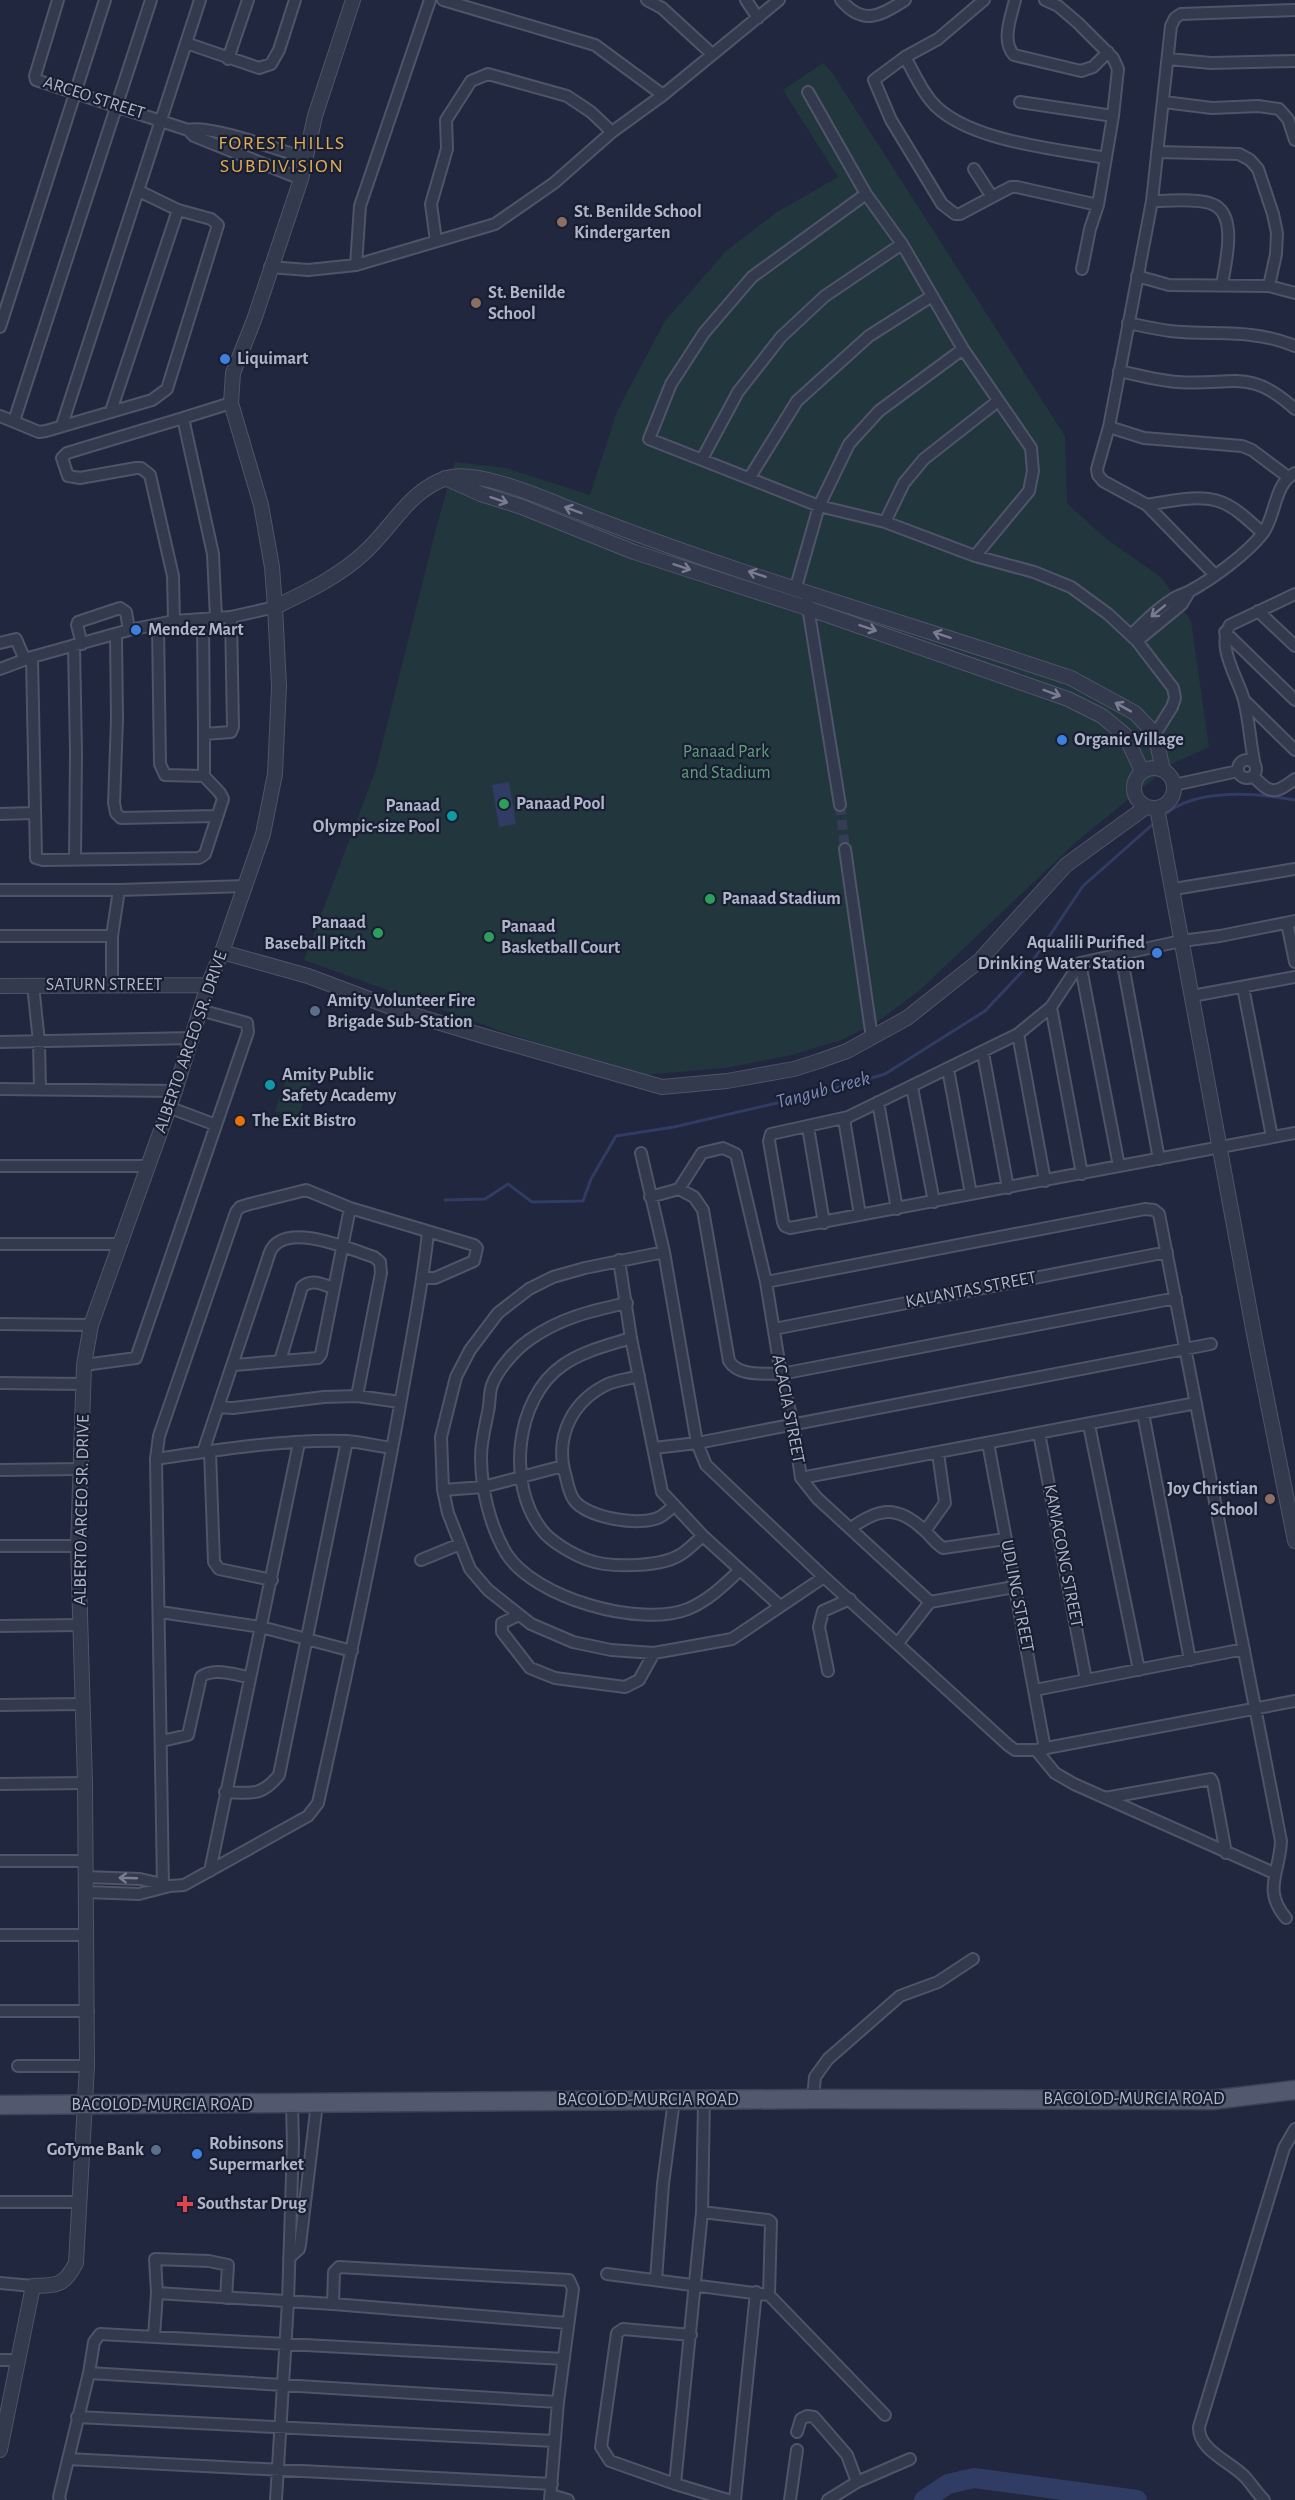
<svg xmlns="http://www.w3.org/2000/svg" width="1295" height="2500" viewBox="0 0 1295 2500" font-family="'Alegreya Sans',sans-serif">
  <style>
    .green { fill: #22363e }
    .water { fill: #313c64 }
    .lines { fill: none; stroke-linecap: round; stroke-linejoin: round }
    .stream { stroke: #313c64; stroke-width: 3 }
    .river { stroke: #313c64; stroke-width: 20 }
    .minor-tunnel { stroke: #353c53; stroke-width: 10; stroke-dasharray: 10 5; stroke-linecap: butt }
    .minor-casing { stroke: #4f5468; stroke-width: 14 }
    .tertiary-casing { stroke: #4f5468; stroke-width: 16 }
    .primary-casing { stroke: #3d4356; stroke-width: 21 }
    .minor { stroke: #343a4d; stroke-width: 10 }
    .tertiary { stroke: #343a4d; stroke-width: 14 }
    .primary { stroke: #52586e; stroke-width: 18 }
    .oneway { stroke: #787d91 }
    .education-dot { fill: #8d6e63; stroke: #191f32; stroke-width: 2 }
    .shop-dot { fill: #3f7fe0; stroke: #191f32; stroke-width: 2 }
    .leisure-dot { fill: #2e9e5b; stroke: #191f32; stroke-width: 2 }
    .culture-dot { fill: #0f9aa8; stroke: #191f32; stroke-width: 2 }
    .service-dot { fill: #5c6f8a; stroke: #191f32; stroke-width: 2 }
    .food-dot { fill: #e8710a; stroke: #191f32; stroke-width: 2 }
    .health-dot { fill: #e0444e; stroke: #191f32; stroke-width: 2 }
    .labels { text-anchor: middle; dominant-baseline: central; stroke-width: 4.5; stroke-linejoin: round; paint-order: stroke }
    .street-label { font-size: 18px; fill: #afb4c9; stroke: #191f32 }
    .poi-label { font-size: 18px; font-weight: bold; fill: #afb4c9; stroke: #191f32; text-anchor: start }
    .park-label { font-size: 18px; fill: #649d7c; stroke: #191f32 }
    .neighbourhood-label { font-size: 20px; letter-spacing: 1.5px; fill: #dfab55; stroke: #191f32 }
    .water-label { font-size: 20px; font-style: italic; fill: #7c8ab8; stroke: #191f32 }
  </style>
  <rect width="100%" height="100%" fill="#20273e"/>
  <path class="green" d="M823 63 833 74 1065 436 1067 503 1105 538 1162 578 1191 621 1209 747 1172 764 1075 843 920 990 876 1023 841 1040 792 1055 725 1068 645 1075 632 1074 501 1031 304 960 376 769 438 521 455 462 506 468 590 495 617 411 665 321 726 251 777 212 838 177 783 90Z
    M289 1070 312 1078 298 1119 275 1111Z"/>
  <path class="water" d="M509 782 516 824 499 827 492 785Z"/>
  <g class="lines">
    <path class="stream" d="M1167 813C1198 788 1258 793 1295 800
      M445 1200 485 1199 508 1184 532 1202 583 1201 591 1179 616 1136 674 1127 820 1093 885 1074 985 1011 1034 959 1083 886 1152 825"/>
    <path class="river" d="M924 2500 948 2484 974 2478 1137 2500"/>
    <path class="minor-tunnel" d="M840 805 845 849"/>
    <defs>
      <path id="minor" d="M58 0 35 76 36 80 188 130 194 136 301 179
        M443 0 595 45 663 95
        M647 0 662 8 712 54
        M746 0 758 18
        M841 0C863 26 880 16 905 0
        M984 0 938 39 905 57 874 80 891 120 942 204 955 214H960L992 197
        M1015 0C1011 17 1001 41 1014 55L1081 71 1093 67 1108 52
        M1045 0 1058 6 1078 23 1113 58 1118 69 1113 116 1098 205 1090 229 1082 269
        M186 43 259 68 271 64 279 50 295 0
        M905 57C913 71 920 88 931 101 964 141 1056 149 1106 158
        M228 59 248 0
        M1169 59 1211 63 1295 61
        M808 92 866 194 902 244 963 349 1031 448 1033 471 1029 491 975 556
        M1020 102 1113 116
        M1164 102 1212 108 1258 106 1279 109 1288 119 1295 140
        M188 130C209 124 281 151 306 158
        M1157 152 1239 154 1250 160 1258 169 1273 214 1277 233 1276 254 1269 286
        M974 169 992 197 1011 187H1017L1098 205
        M866 194 752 277 704 333 671 384 649 439 819 506 885 522 975 556 1034 572 1071 587 1108 614 1137 641 1173 688 1175 698 1172 707 1155 734
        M1152 201C1168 201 1198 198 1212 204 1239 214 1225 264 1222 285
        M436 241 431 204 447 149 446 120 471 81 488 74 567 96 591 112 612 132
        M356 265 360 206 430 0
        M270 267 308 270 356 265 495 224 554 183 612 132 663 95 779 0
        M1137 276 1169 285 1269 286 1295 293
        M1128 323C1142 326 1156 329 1170 331 1215 336 1251 328 1295 346
        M0 327 105 0
        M1119 371C1139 375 1158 381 1178 382 1232 386 1249 367 1295 409
        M111 411 178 210
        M0 416 39 432 46 431 152 400 167 389 218 225 211 219 178 210 139 191
        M183 418 231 403
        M14 421 151 0
        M62 425 200 0
        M1109 427 1144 438 1242 446 1252 450 1288 477
        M702 459 738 392 781 337 825 296 902 244
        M750 477 797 401 869 336 932 296
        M1147 505C1169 501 1199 494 1221 502 1237 508 1250 522 1263 533
        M885 522 904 483 924 459 998 401
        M1215 575 1147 505 1103 481 1098 475 1097 469 1109 427 1152 201 1171 26 1175 18 1181 14 1295 10
        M796 587 819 506 849 444 879 411 963 349
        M807 601 840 805
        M1258 611 1295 646
        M203 620 204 734
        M174 621 173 576 150 475 141 468H136L80 478 68 476 62 458 67 453 183 418 213 554 216 618
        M158 625 160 764 165 775 204 776
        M1225 632 1295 700
        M116 635 117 719 114 803 116 813 121 818 216 816
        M1131 635C1144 622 1157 609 1173 599 1178 595 1185 594 1190 591 1212 579 1247 554 1263 533 1276 516 1274 483 1295 473
        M1137 641 1182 604 1189 592
        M0 643 16 639 25 660
        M82 644 77 625 78 622 120 608 126 612 129 630
        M74 645 76 753 75 859
        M32 657 129 630 174 621 231 617 275 607
        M0 669 32 657 36 858 43 860 199 858 205 854 223 799 220 793 204 776V734L231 732 233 727 231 617
        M1244 700 1295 750
        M1238 769a9 9 0 1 1 18 0a9 9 0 1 1-18 0Z
        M1254 761C1250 741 1249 720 1244 700 1238 678 1216 647 1230 625L1295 594
        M1253 776C1271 795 1275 794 1295 779
        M1174 785 1238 771
        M0 814 34 813
        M845 849 872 1038
        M1174 889 1295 869
        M0 890H119L246 886
        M1295 921 1220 936 1181 941 1080 963 1051 1007 1018 1034 848 1117 771 1134 769 1141 783 1222 785 1226 790 1228 1295 1133
        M1287 923 1295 962
        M0 936H112
        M1121 954 1159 1159
        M1080 963 1119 1166
        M33 985 39 1042 40 1089
        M112 985V936L119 890
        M1243 987 1272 1137
        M1192 996 1295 977
        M1051 1007 1082 1174
        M1018 1034 1045 1181
        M0 1042 193 1038
        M983 1053 1008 1188
        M948 1069 971 1194
        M912 1087 934 1202
        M0 1089 175 1091
        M878 1102 897 1209
        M168 1107 216 1125
        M844 1119 860 1215
        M808 1127 824 1223
        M641 1153 664 1252 697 1443 706 1465 824 1577 1008 1745 1015 1750H1036L1295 1701
        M0 1166H147
        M679 1189 694 1197 703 1210 729 1361C739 1377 764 1373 781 1374L1176 1298
        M650 1197 679 1189 702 1153 723 1148 736 1154 766 1282 781 1374 793 1424 801 1478 817 1498 930 1602 1014 1587
        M0 1244H121
        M664 1252 585 1268 553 1277 529 1289 498 1313 470 1350 456 1377 441 1437 443 1490 448 1513 470 1569 488 1590 531 1624 573 1642 611 1650 654 1653 732 1639 824 1577
        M619 1260 631 1338 662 1492 703 1536 780 1606
        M766 1282 1145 1209 1154 1210 1159 1214 1281 1841C1280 1872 1262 1890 1286 1918
        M627 1303C590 1311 560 1318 529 1340 516 1349 498 1369 492 1385 489 1393 490 1404 488 1412 485 1427 481 1442 481 1457 481 1489 490 1526 506 1553 534 1598 640 1628 688 1609 709 1600 723 1586 739 1571
        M0 1324 91 1325
        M774 1329 1167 1252
        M631 1338C609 1345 583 1351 563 1365 515 1398 506 1485 542 1530 551 1542 574 1555 588 1560 609 1568 658 1567 678 1556 687 1552 695 1542 703 1536
        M280 1361 302 1287C312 1278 323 1285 334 1288
        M84 1365 136 1358 248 1032 247 1023 200 1010
        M234 1365 318 1358 321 1354 350 1208
        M639 1376C629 1379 618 1380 608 1384 574 1400 556 1433 564 1470 567 1479 568 1492 574 1500 587 1518 641 1527 660 1517 665 1514 670 1509 674 1506
        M0 1383 83 1384
        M218 1407 233 1408 324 1397 357 1396 400 1402
        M1143 1413 1190 1660
        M1089 1425 1139 1670
        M1039 1433 1086 1680
        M988 1443 1045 1749
        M654 1448 697 1443 1211 1344
        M210 1451 214 1562 219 1569 272 1580
        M203 1452 270 1252C284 1220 350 1249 374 1257L380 1262 381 1273 357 1396
        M156 1459C215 1450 286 1439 346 1441 361 1442 377 1446 392 1448
        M0 1470 81 1469
        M801 1478 1196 1403
        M443 1490 483 1487 563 1466
        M851 1528C879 1508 897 1505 923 1529 930 1535 935 1543 943 1548L1005 1539
        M925 1531 945 1503 938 1453
        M0 1546H78
        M421 1560 460 1544
        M160 1612 261 1627 352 1651
        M519 1615 502 1623V1632L530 1668 555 1678 625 1687 639 1680 654 1653
        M0 1626 81 1625
        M898 1643 930 1602
        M828 1671 819 1627 823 1611 850 1599
        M1035 1690 1244 1649
        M0 1705 83 1704
        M162 1741 188 1735 201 1677C213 1667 235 1675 249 1677
        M1036 1750 1055 1773 1074 1784 1274 1873
        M0 1784 85 1783
        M225 1792C251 1793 261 1797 279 1775L347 1441
        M1105 1798 1211 1779 1213 1783 1226 1853
        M0 1861H85
        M210 1871 299 1443
        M86 1877 140 1879 166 1885
        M163 1887 156 1459 159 1436 236 1212 240 1207 250 1204 306 1190 350 1208 474 1245 477 1248 474 1261 435 1278H423
        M86 1892 139 1894 170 1886 184 1885 308 1816 318 1803C347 1673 375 1543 399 1411 409 1351 422 1292 428 1232
        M0 1935H86
        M0 2011H88
        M18 2066H87
        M813 2099 815 2077 828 2059 900 1996 938 1982 973 1959
        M704 2100 702 2212 675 2484 728 2500
        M0 2202H80
        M702 2212 768 2220 771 2222 769 2295
        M289 2258 299 2249 300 2245 317 2103
        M607 2274 769 2295 885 2415
        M656 2280 663 2184 674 2100
        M0 2283 33 2286
        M157 2293 333 2304 567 2323
        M333 2304 334 2272 339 2267 569 2280 573 2289 558 2402 550 2500
        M154 2336 157 2293 155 2259 209 2261 228 2265 226 2298
        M0 2360H19
        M89 2373 558 2402
        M77 2417 555 2441
        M797 2432 801 2419 807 2416 814 2417 847 2455 857 2482
        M68 2459 552 2484
        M675 2484 610 2461 601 2447 617 2333 623 2329 691 2335
        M551 2495 568 2500
        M60 2500 59 2497 89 2373 94 2342 100 2334 564 2359
        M276 2500 288 2302 293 2143 292 2104
        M735 2500 756 2292
        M790 2500 797 2450
        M828 2500 857 2482 910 2459
        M1264 2500C1257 2493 1252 2485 1246 2478 1232 2462 1198 2451 1199 2427L1284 2148 1295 2129"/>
      <path id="tertiary" d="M445 478 481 494 522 507 634 552 807 608 1068 699 1102 716 1125 735 1142 771
        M275 607C306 592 338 577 364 553 392 528 409 490 447 478 478 468 549 501 581 513 741 576 908 623 1071 678L1135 713 1155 734 1163 770
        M1134 788a20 20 0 1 1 40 0a20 20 0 1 1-40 0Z
        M1157 808 1254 1334 1295 1541
        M222 952 308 976 404 1012 487 1037 662 1087 727 1081 794 1069 819 1061 847 1051 907 1018 979 961 1066 865 1146 807
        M0 986 208 985
        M0 2450 33 2286C58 2285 64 2286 76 2263L87 2066 85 1783 78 1546 84 1365 91 1325 175 1091 208 985 222 952 263 834 275 774 279 686 275 607 272 567 261 505 231 403 233 373 254 320 301 179 315 116 353 0"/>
      <path id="primary" d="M0 2105 813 2099 1212 2100 1295 2090"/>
    </defs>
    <use href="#minor" class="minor-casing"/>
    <use href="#tertiary" class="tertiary-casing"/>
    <use href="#primary" class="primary-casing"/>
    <use href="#minor" class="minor"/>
    <use href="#tertiary" class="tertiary"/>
    <use href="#primary" class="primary"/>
  </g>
  <defs><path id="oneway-shaft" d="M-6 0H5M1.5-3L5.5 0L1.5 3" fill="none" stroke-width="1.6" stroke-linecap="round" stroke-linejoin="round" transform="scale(1.5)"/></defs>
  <g class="oneway">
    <use href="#oneway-shaft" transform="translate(499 500) rotate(18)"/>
    <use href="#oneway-shaft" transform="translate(573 510) rotate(-159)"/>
    <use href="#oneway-shaft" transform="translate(682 567) rotate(18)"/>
    <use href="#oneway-shaft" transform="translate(757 574) rotate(-162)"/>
    <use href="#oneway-shaft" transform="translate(1158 611) rotate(141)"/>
    <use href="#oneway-shaft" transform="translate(868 628) rotate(19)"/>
    <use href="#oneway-shaft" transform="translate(942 635) rotate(-162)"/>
    <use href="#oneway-shaft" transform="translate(1052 693) rotate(20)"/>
    <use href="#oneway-shaft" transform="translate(1123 707) rotate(-151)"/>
    <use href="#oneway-shaft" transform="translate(128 1878) rotate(-178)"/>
  </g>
  <g class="education-dot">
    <circle cx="562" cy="222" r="6"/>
    <circle cx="476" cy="303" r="6"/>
    <circle cx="1270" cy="1499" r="6"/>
  </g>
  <g class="shop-dot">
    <circle cx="225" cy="359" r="6"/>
    <circle cx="136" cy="630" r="6"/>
    <circle cx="1062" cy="740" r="6"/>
    <circle cx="1157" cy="953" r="6"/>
    <circle cx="197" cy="2154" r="6"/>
  </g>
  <g class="leisure-dot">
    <circle cx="504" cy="804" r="6"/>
    <circle cx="710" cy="899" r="6"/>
    <circle cx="378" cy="933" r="6"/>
    <circle cx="489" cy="937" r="6"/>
  </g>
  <g class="culture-dot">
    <circle cx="452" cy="816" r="6"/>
    <circle cx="270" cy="1085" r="6"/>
  </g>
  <g class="service-dot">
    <circle cx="315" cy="1011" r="6"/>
    <circle cx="156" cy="2150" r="6"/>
  </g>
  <circle class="food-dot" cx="240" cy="1121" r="6"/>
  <path class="health-dot" d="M182 2195h6v6h6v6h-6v6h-6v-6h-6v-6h6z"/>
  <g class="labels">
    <g class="street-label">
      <text transform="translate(94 98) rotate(18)">ARCEO STREET</text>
      <text x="104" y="985">SATURN STREET</text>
      <text transform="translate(191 1042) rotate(-71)">ALBERTO ARCEO SR. DRIVE</text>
      <text transform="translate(971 1290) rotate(-11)">KALANTAS STREET</text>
      <text transform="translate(788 1409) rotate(79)">ACACIA STREET</text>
      <text transform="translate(82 1510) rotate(-89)">ALBERTO ARCEO SR. DRIVE</text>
      <text transform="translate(1063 1556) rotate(79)">KAMAGONG STREET</text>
      <text transform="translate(1017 1596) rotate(79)">UDLING STREET</text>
      <text x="1134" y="2099">BACOLOD-MURCIA ROAD</text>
      <text x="648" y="2100">BACOLOD-MURCIA ROAD</text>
      <text x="162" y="2105">BACOLOD-MURCIA ROAD</text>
    </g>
    <g class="poi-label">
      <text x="574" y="212">St. Benilde School<tspan x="574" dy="21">Kindergarten</tspan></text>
      <text x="488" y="293">St. Benilde<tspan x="488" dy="21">School</tspan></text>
      <text x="237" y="359">Liquimart</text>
      <text x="148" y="630">Mendez Mart</text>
      <text x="1074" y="740">Organic Village</text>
      <text x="516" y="804">Panaad Pool</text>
      <text x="440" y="806" text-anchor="end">Panaad<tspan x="440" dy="21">Olympic-size Pool</tspan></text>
      <text x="722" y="899">Panaad Stadium</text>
      <text x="366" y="923" text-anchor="end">Panaad<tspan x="366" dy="21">Baseball Pitch</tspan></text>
      <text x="501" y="927">Panaad<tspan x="501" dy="21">Basketball Court</tspan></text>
      <text x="1145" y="943" text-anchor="end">Aqualili Purified<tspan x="1145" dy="21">Drinking Water Station</tspan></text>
      <text x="327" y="1001">Amity Volunteer Fire<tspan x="327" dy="21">Brigade Sub-Station</tspan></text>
      <text x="282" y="1075">Amity Public<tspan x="282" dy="21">Safety Academy</tspan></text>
      <text x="252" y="1121">The Exit Bistro</text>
      <text x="1258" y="1489" text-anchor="end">Joy Christian<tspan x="1258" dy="21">School</tspan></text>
      <text x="209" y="2144">Robinsons<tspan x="209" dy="21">Supermarket</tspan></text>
      <text x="144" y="2150" text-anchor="end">GoTyme Bank</text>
      <text x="197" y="2204">Southstar Drug</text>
    </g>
    <g class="park-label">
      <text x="726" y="752">Panaad Park<tspan x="726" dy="21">and Stadium</tspan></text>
    </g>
    <g class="neighbourhood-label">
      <text x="282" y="143">FOREST HILLS<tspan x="282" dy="23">SUBDIVISION</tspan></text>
    </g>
    <g class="water-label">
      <text transform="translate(823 1090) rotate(-15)">Tangub Creek</text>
    </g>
  </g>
</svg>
